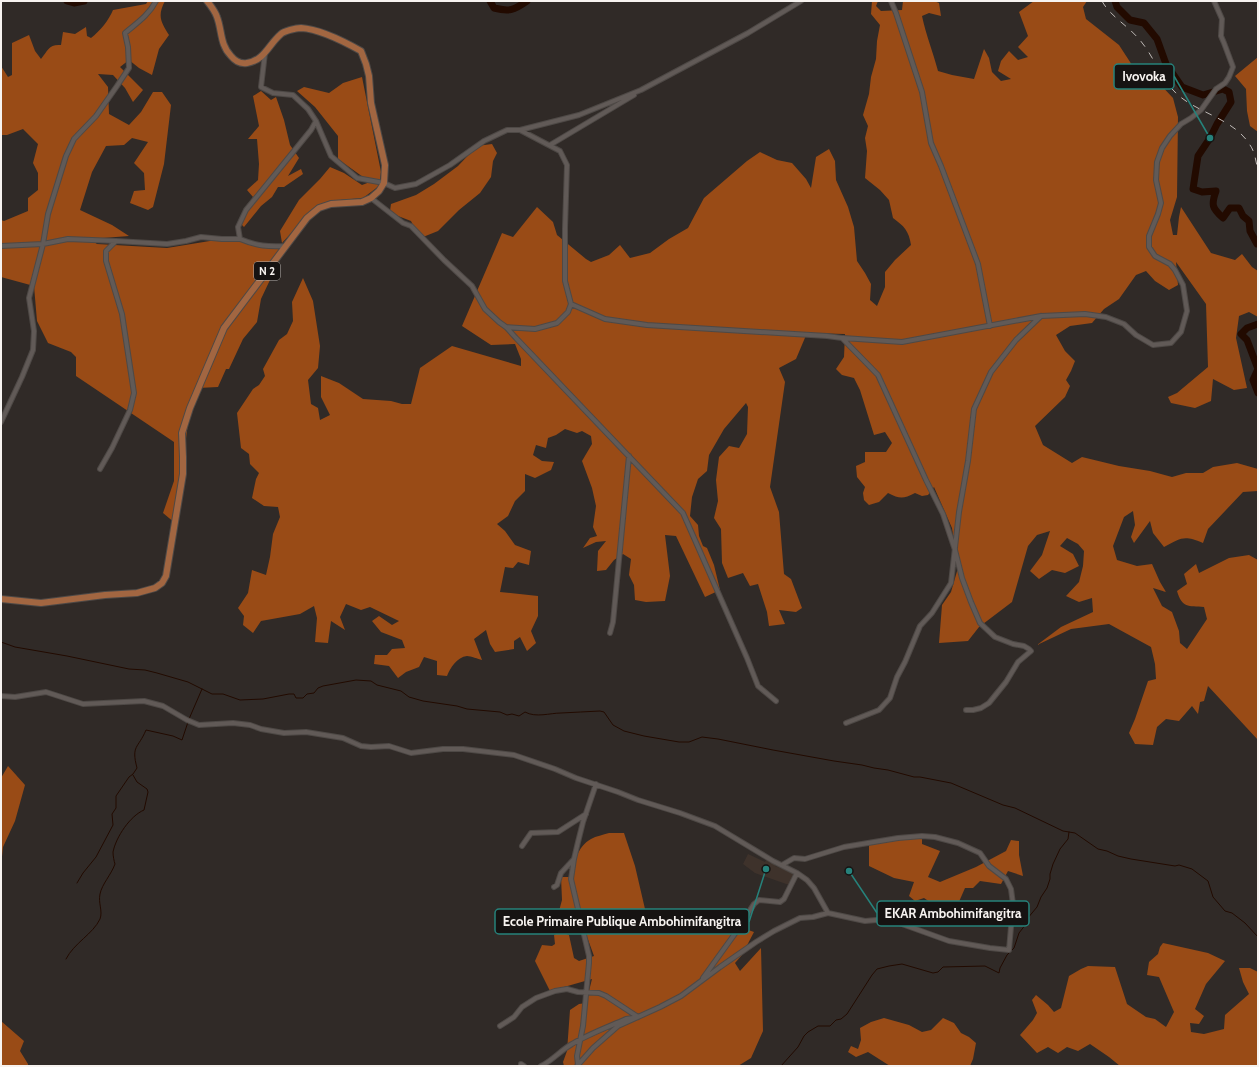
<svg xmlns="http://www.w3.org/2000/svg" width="1259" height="1067" viewBox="0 0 1259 1067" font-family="Cabin,sans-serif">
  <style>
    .built { fill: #3e322b }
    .forest { fill: #994b16 }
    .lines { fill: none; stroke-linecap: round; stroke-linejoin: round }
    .stream { stroke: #220a00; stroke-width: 1 }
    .river { stroke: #220a00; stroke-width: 7 }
    .minor-casing { stroke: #4e4946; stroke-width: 6 }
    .primary-casing { stroke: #4e4946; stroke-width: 8 }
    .minor { stroke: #615a57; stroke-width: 4 }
    .primary { stroke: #a26641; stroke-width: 6 }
    .rail { stroke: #beb9b6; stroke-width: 1; stroke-dasharray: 7 7; stroke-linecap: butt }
    .labels { text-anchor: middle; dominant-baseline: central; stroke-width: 4; stroke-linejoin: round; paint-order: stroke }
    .shield { fill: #161312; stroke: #b4b0ad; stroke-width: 1 }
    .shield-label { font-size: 11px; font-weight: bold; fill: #f7f3f0 }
    .leader { fill: none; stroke: #26827b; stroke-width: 1.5 }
    .callout-dot { fill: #26827b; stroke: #161312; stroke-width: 1.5 }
    .callout { fill: #161312; stroke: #26827b; stroke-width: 1.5 }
    .callout-label { font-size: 13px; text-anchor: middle; font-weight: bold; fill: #f7f3f0 }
  </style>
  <rect width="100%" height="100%" fill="#302a27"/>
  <path class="built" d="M748 854 765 862 766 860 775 864V866L791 872 794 874 789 885 755 873 743 864Z"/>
  <path class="forest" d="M148 1H165C157 16 161 22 169 35L159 49 152 75 139 68 129 60 120 67 143 90 133 102 125 88 113 75 98 74 108 87 109 114 129 125 141 112 153 92H162L171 105 164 164 153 207 148 210 130 203 134 191 145 190 144 173 134 163 148 142 132 138 124 145 106 146 92 172 80 210 112 225 129 236 90 239 97 244 167 248 222 239H240L267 247 286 246 261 299 257 322 243 339 229 369H226L218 387 198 388 190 408 175 523 163 513 174 481V442L76 376V357L71 352 48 343 37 321 34 286 1 277V220L4 221 28 211V198L38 190V173L33 163 38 144 23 129 7 135H1V66L8 77 12 75V43L29 35 35 51 41 59C48 50 49 44 61 45L63 32 75 34 86 27 87 36 91 38C100 31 109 20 113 10L146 4Z
    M872 1H878L876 6 881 11 902 10 903 1H934L939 3 941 16 929 13 922 16C926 35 933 52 938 71L952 75 974 79 984 49 989 58 992 72 1001 81 1011 79 998 71 1001 61 1009 51 1018 60 1028 57 1018 47 1028 36 1019 12 1034 1H1087L1083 7 1086 19 1119 45 1132 65H1142L1173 98 1178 117 1177 197 1170 220 1173 235H1177L1179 217 1181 207 1211 253 1235 260 1242 254 1252 267 1258 271V317L1249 312 1239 316 1236 338 1247 388 1234 390 1213 379 1211 401 1195 408 1171 403 1168 397 1177 393 1208 367 1206 304 1176 262 1178 285 1169 290 1155 281 1146 271 1136 275 1119 299 1104 309 1092 323 1070 326 1056 335 1065 351 1075 361 1071 371 1066 380 1070 386 1065 397 1035 426 1043 445 1072 463 1082 457 1119 466 1150 471 1172 477 1186 473H1203L1213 467 1237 463 1258 469V491L1243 492 1208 529 1203 543C1183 535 1182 538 1164 547L1153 533 1150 521 1134 543 1131 537 1135 525 1133 511 1124 517 1113 546 1117 560 1137 566 1152 564 1160 582 1166 592 1153 588 1162 606 1172 612 1179 631 1180 643 1187 649 1207 619 1204 607C1188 606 1182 608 1177 591L1187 584 1184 574 1196 564 1199 573 1229 558 1249 555 1258 560V740L1208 686 1204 701 1200 702 1198 714 1192 706 1179 721 1166 719 1157 727 1153 745 1135 744 1129 733 1135 719 1148 681 1156 679 1155 664 1151 647 1109 624 1071 629 1037 645 1061 627 1093 612 1092 598 1079 602 1066 596 1079 582 1083 566 1084 551 1078 544 1067 538 1060 546 1073 554 1079 566 1065 573 1052 570 1039 579 1030 571 1042 555 1050 531 1037 535 1028 546 1012 602 979 627 968 641 939 643 942 605 951 592 958 568 952 528 934 487 928 495 922 496 915 493C903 499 900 499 888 493L879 502 869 505 864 500 863 493 865 487 857 477 856 466 865 462V452H886L892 443 885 432 874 435 860 390 854 378 842 375 836 369 844 357 845 334 807 333 796 359 779 368 785 382 770 487 779 512 784 574 791 579 802 608 796 612 779 610 785 624 769 626 767 612 758 584 750 586 743 573 728 578 722 563 721 529 714 518 718 501 716 480 719 457 729 446 739 448 747 434 748 407 746 403 724 429 709 455 707 471 698 479 692 497 690 516 698 525 699 536 703 546 707 548 714 565 720 590 705 597 676 536 665 535 670 576 665 601 646 602 635 600 634 585 629 575 631 559 623 554 614 560 606 570 597 571 598 551 606 541 596 542 583 548 590 538 597 536 593 527 596 506 592 488 582 461 592 444 591 436 582 431 577 433 565 429 556 435 548 438 546 448 536 445 533 455 542 461 554 462 551 470 535 478 525 474V491L515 501 508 516 497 524 505 531 515 545 531 551 529 565 518 562 513 568 505 567 500 592 538 596V616L531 631 536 643 527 651 520 637 514 641V649L495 652 490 644 486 630 474 639 482 660C478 659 471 656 467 656 457 657 450 668 447 676L437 675V661L424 657 419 667 406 672 398 678 389 666 374 664 375 655H387L392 649 405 648 402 640 381 632 372 621 379 616 392 625 399 621 370 607 361 610 346 604 340 617 345 630 331 621 328 643 315 642 317 618 314 606 300 614 261 621 253 633 243 625 244 616 238 608 248 593 252 570 266 575 270 557 273 534 280 517 278 507 264 506 252 498 256 479 259 473 250 464 249 454 241 448 237 413 253 389 259 385 265 376 263 369 279 340 287 334 293 321 292 302 303 278 313 301 320 346 318 368 308 380 311 404 318 408 320 420 330 415 321 397V376L339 383 363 399 391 401 402 404H411L420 368 452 346 521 366V359L515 344 491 345 462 326 502 233 513 237 537 207 553 222 557 235 586 259 591 262 609 255 620 245 630 258 650 253 669 239 688 228 704 198 747 161 760 152 777 160 792 163 806 179 811 188 816 157 829 149 835 161 836 180 848 207 854 227 857 261 865 273 871 284 870 300 877 306 885 287V272L895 260 911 245C909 231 904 226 893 218L889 200 880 190 865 178 867 151 865 138 868 126 863 115 869 94 871 77 876 59 877 41 880 25 871 14Z
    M1258 57V132L1250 126 1247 111 1246 89 1235 76Z
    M362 77 381 172 379 186 363 198 329 201 315 207 282 243 280 231 299 200 320 179 330 167 344 173 362 185 370 182 338 159V136L315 107 297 91 304 87 329 93 343 83Z
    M261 91 271 100 276 97 284 120 290 145 299 158 288 176 301 169 303 174 284 187H278L272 197 261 206 244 227 240 223 253 197 247 190 258 180 259 164 257 139H248L259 126 253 96Z
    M492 144 497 153 493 161 491 177 480 193 459 210 438 231 423 237 414 227 411 221 398 216 390 211 391 204 416 195 434 184 458 166 477 146Z
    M8 766 25 785 15 821 3 847 1 866V778Z
    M609 833H624L635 866 645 909 721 932 731 924 754 932 742 955 735 963 740 971 761 948 763 1031 751 1058 738 1066H564L563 1062 567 1051 570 1010 579 1004 586 1003 592 979 550 991 535 961 542 945 552 946 555 944 554 935 560 932 569 935 574 958 579 961 594 956 578 912 570 924 556 922 562 900 561 877H569C573 864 578 846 591 839 596 836 603 835 609 833Z
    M922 836V844L940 851 928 877 940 882 976 867 1006 851 1011 840 1019 841V855L1023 876 1008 871 1001 884 980 881 973 888H965L958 904 939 908 924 898 915 901 909 896 914 882 894 878 869 866V842Z
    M1163 943 1208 953 1225 961 1206 984 1195 1009 1204 1016 1199 1024 1190 1023 1191 1032 1204 1034 1224 1029 1225 1015 1249 994 1243 982 1239 968H1250L1258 972V1066H1120L1109 1057 1090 1044 1078 1051 1067 1047 1058 1053 1048 1047 1037 1053 1020 1035 1033 1020 1037 1013 1032 1000 1036 995 1048 1005 1054 1012 1061 1008 1069 976 1081 969 1088 966 1115 967 1127 1004 1146 1017 1155 1019 1166 1027 1174 1012 1159 977 1147 975 1149 962 1158 954 1160 947Z
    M884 1018 909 1025 922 1032 931 1030 943 1018 954 1023 961 1033 969 1037 976 1043 973 1059 970 1066H890L868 1052 856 1057 848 1052 851 1046 858 1049 861 1040 860 1028 871 1022Z
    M1 1021 24 1041 20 1051 28 1064V1066H1Z"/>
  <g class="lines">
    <path class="stream" d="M1 642 15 647 67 656 129 669 145 670 157 673 188 682 212 694H223L240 700 263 699 289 694H294L296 698H303L307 694 314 693 318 688 323 686 356 680 371 681 377 685 401 691 409 697 423 701 457 706 467 709 500 712 507 715 512 714 519 716 525 712C536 718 550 713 561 713 574 712 587 712 600 711L604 712 613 725 624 731 644 736 679 742H689L702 737 718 739 773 750 834 761 862 765 874 768 888 770 914 777H920L951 783 1003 805 1015 808 1063 831 1075 833 1098 849 1107 851 1118 856 1131 859 1175 866 1179 865 1192 869 1208 881 1213 897 1225 911 1232 913 1245 923 1258 937
      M189 719 202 689
      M77 883 83 873 96 857 113 825 112 814 116 808V796L129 777 133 774 137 768C131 745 138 749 146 730L173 736 182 740 188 722
      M66 959C74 943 93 934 100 919 103 911 98 903 100 894 102 884 111 875 115 864 114 861 113 856 113 852 116 837 130 816 144 810L148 792 147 789 137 782 133 775
      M781 1066 798 1047 804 1036 808 1032 818 1026H830L836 1020 841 1019 847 1014 872 975 877 969 889 966 902 964 933 973 938 972 943 967 985 966C990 968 994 971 999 973L1000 968 1007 955 1014 948 1019 933 1026 924 1027 919 1037 907 1041 897 1047 888 1050 879V874L1053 864 1060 849 1068 839 1069 832"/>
    <path class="river" d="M67 1 74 3 84 1
      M490 1 494 8C510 12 514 10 527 1
      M1115 1 1117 7 1130 20 1144 23 1157 39 1166 64 1182 87 1203 95 1223 89 1229 92 1231 102 1217 124 1210 138 1198 156 1193 189 1202 192 1216 191C1211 205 1212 208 1223 218L1230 208H1239L1243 216 1249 221 1250 231 1257 244H1258
      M1258 324 1247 328 1241 334 1247 340 1258 369 1253 380 1258 393"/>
    <defs>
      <path id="minor" d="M891 1 896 13 922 92 931 143 941 166 978 264 990 326
        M265 53 261 87 273 93 293 95 308 109 316 121 331 156 357 178 384 183 395 188 416 184 450 165 484 141 507 130H520L560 151 567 165 565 228V281L571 304 605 319 647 325 827 336 842 338 878 375 926 480 943 514 955 550 962 578 971 602 980 623 995 637 1013 644 1024 646 1029 649 1031 651 1018 662 1006 682 989 703 981 708 973 710H966
        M520 130 579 115 641 90 748 33 801 1
        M550 145 634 95
        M371 198 403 223 411 226 444 260 472 286 485 309 499 322 506 327 516 338 683 513 747 658 758 686 776 701
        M1 246 43 244 68 239 116 241
        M286 246C268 247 257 246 240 239L238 227 246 210 311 130 316 121
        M506 327 535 329 557 323 568 312 571 304
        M843 338 902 342 1041 316 1085 314 1106 317 1124 324 1136 335 1153 345 1171 343 1181 332 1187 311 1183 285 1175 270 1170 264 1155 256 1149 247V236L1158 214 1161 203 1156 180 1157 162 1162 148 1170 136 1181 124 1191 118 1201 110 1216 89 1225 83 1229 77 1233 67 1224 43 1221 36 1222 19 1214 1
        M1 422 22 377 33 350 34 331 29 298 43 244 48 214 66 156 74 139 96 116 117 86 129 68 128 47 125 33C137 23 149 15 156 1
        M100 469 112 448 130 410 134 393 122 314 106 261V251L116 241 167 244 186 241 201 237 222 239H240
        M610 633 613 622 629 456
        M1 696 15 697 46 692 83 704 144 701 163 706 187 720 199 725 233 723 250 725 261 729 284 733 306 732 343 738 361 746 371 747 389 746 411 753 443 749H463L514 755 555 769 576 778 618 792 638 800 680 813 715 826 773 861 797 873 807 880 814 888 828 913 813 917 800 918 774 931 756 942 720 967 681 996 660 1007 618 1026 593 1048 577 1066
        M846 723 879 710 890 698 897 677 905 662 920 626 932 613 951 583 959 512 968 461 974 409 991 372 1016 340 1041 316
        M522 846 531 833 558 832 586 814
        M782 865 794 858 805 859 844 847 898 838 922 836 935 837 958 843 980 853 989 866 1006 879 1011 889 1013 904 1009 950 990 948 949 941 888 919 865 921 828 913
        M554 887 557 885 561 873 573 860
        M703 978 734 935 754 904 759 900 780 902 784 899 797 873
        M500 1026 514 1017 522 1007 536 998 555 991 567 989 578 992 599 993 606 996 638 1017
        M578 1065 577 1056 583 1026 589 963V956L571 879 574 859 578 842 583 822 596 784
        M521 1066V1064L524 1066
        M541 1066C552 1061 561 1050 572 1044 589 1034 608 1027 626 1019L633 1018"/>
      <path id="primary" d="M1 599 41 603 105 595 137 593 155 588 162 583 166 576 183 474V457L182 433 190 408 224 328 307 218 319 208 331 204 362 202 371 198 379 191 384 183 385 165 371 103 369 76 366 64 361 51C345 42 319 29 301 28 296 28 284 31 281 34 268 45 265 60 247 63 241 64 235 61 231 56 220 45 222 30 217 17 215 11 211 6 207 1"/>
    </defs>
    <use href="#minor" class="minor-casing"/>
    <use href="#primary" class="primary-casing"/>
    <use href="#minor" class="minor"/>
    <use href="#primary" class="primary"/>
    <path class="rail" d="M1102 1C1110 16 1127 25 1138 38 1154 55 1160 79 1178 95 1200 114 1234 119 1250 145 1255 152 1256 162 1258 171"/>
  </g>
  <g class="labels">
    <rect class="shield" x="254" y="262" width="26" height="18" rx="3"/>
    <g class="shield-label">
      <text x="267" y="271">N 2</text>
    </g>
  </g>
  <path class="leader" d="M1210 138L1174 76M849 871L877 913M766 869L749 922"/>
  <g class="callout-dot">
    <circle cx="1210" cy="138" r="4"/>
    <circle cx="849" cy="871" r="4"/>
    <circle cx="766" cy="869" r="4"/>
  </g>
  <g class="callout">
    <rect x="1114" y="64" width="60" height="25" rx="4"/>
    <rect x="877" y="901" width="152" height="25" rx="4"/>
    <rect x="495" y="909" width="254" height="25" rx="4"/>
  </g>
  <g class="callout-label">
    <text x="1144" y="81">Ivovoka</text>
    <text x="953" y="918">EKAR Ambohimifangitra</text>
    <text x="622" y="926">Ecole Primaire Publique Ambohimifangitra</text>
  </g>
  <rect width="1259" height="1067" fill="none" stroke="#f7f3f0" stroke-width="4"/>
</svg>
